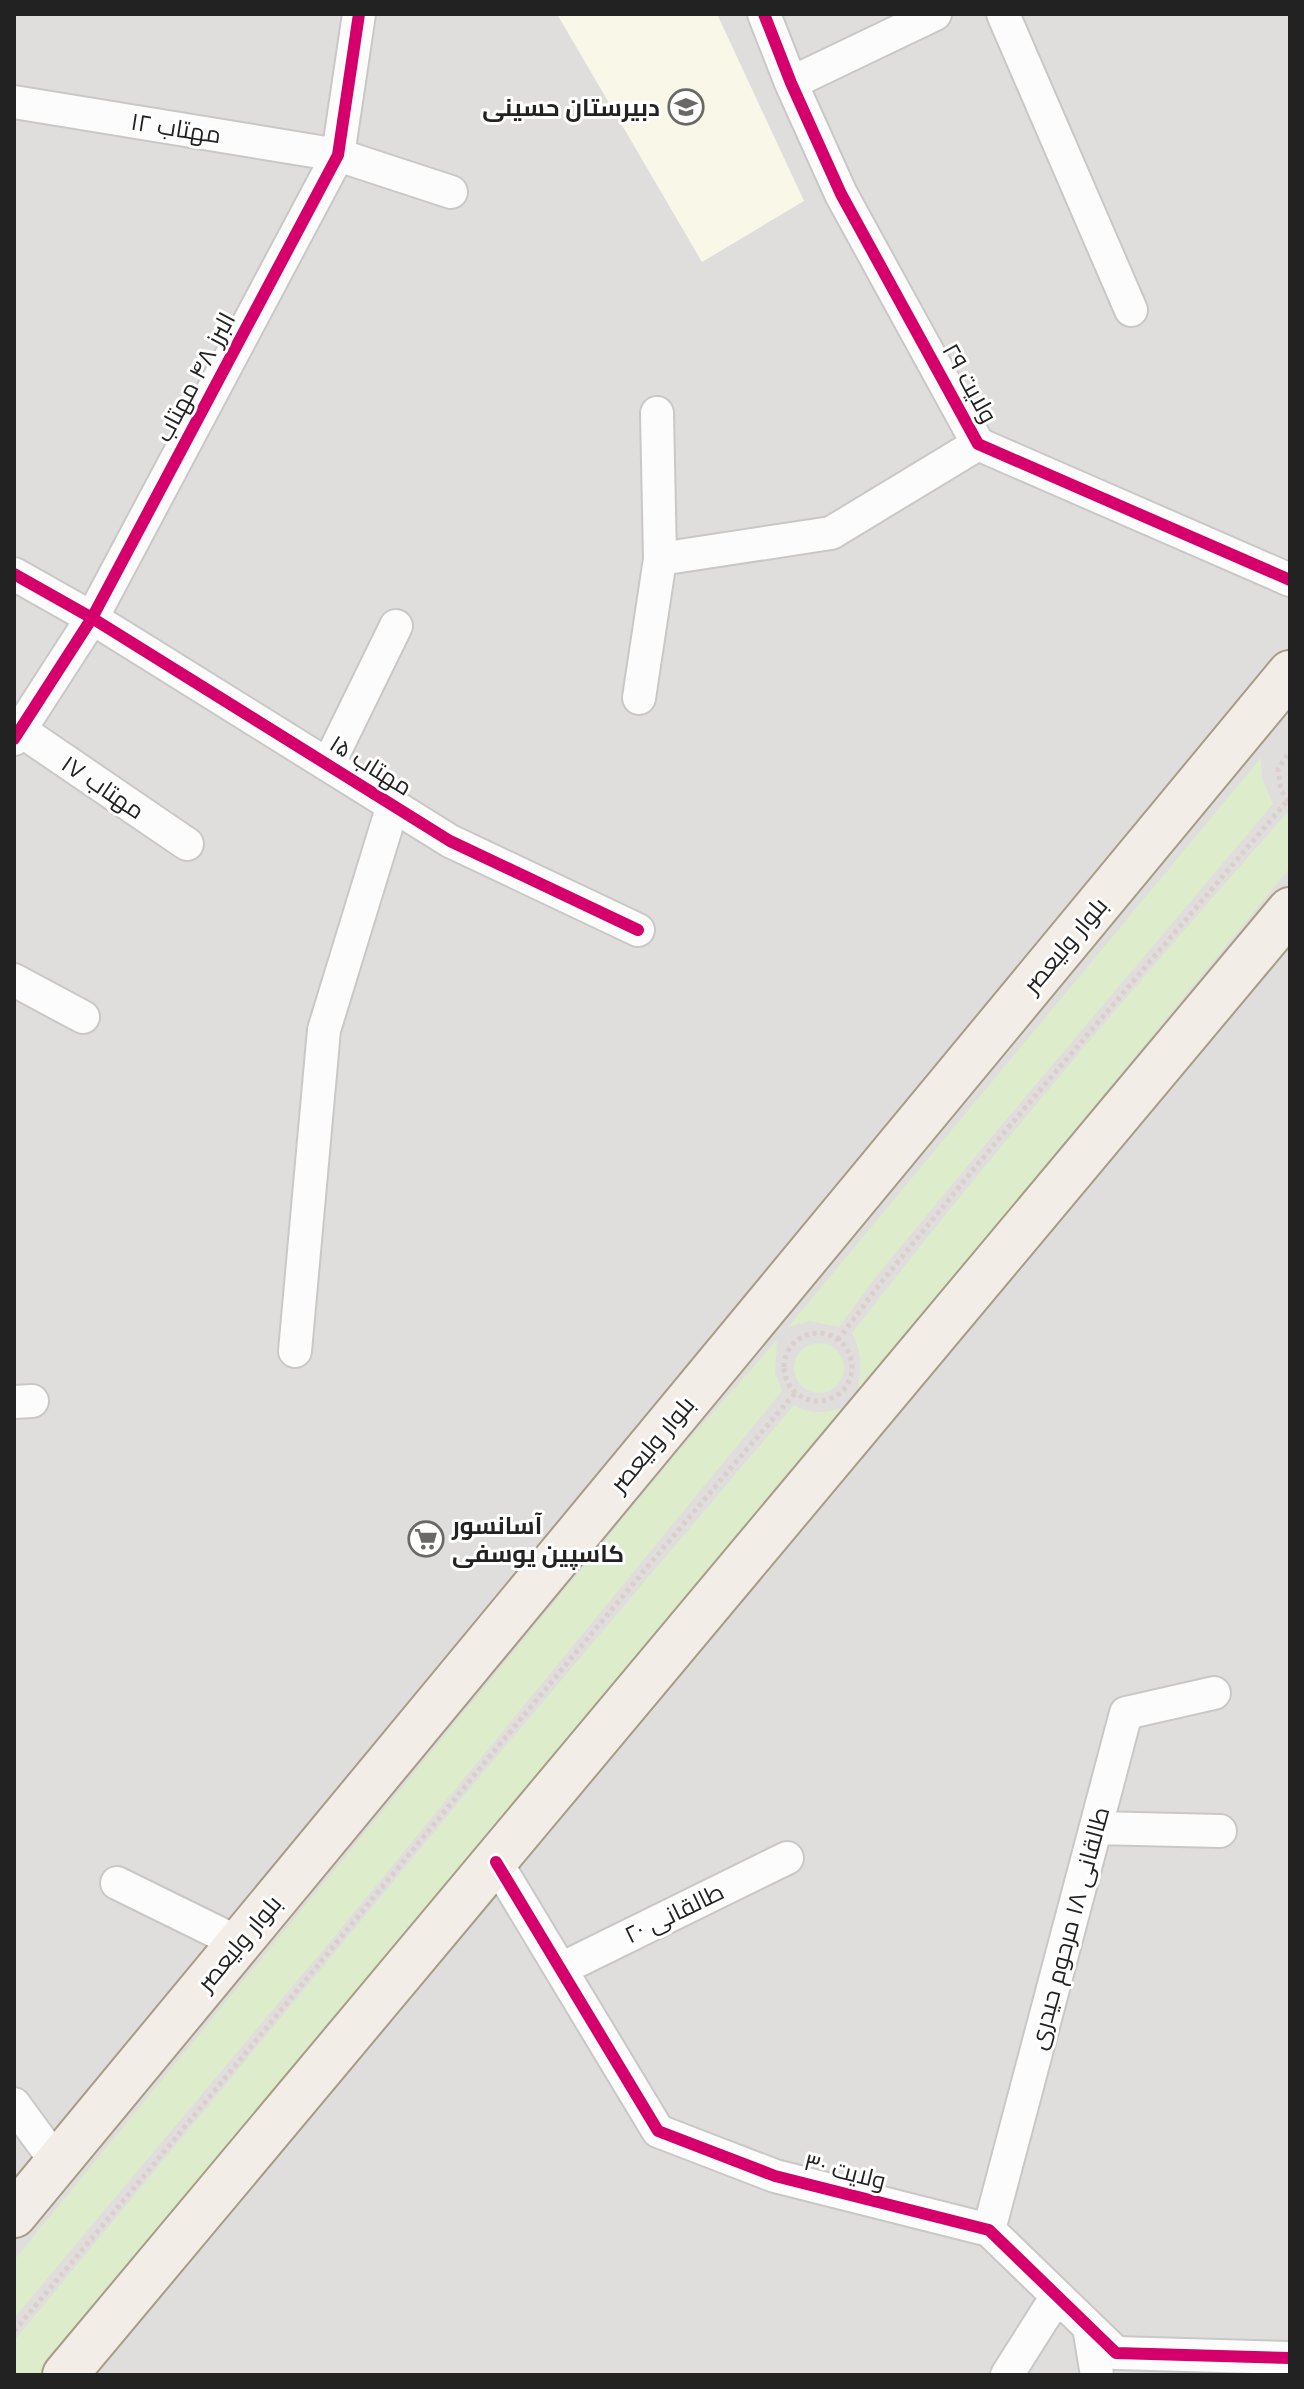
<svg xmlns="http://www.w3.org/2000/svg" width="1304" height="2389" viewBox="0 0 1304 2389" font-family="Inter,Cairo,sans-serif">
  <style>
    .residential { fill: #dfdedc }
    .education { fill: #f8f7e8 }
    .grass { fill: #ddeccb }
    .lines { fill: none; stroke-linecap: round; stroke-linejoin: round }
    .minor-casing { stroke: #c9c8c7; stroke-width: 36 }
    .primary-casing { stroke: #a79c86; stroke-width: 48 }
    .path { stroke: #dccecd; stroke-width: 5; stroke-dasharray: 4 4; stroke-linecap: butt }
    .minor { stroke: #fdfcfc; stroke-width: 32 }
    .primary { stroke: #f3ede7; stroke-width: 44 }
    .cycleway-casing { stroke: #fff; stroke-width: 17 }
    .cycleway { stroke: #d6006c; stroke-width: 12 }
    .labels { text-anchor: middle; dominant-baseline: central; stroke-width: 6; stroke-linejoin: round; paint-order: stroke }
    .poi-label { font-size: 24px; font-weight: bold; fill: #222; stroke: #fff; text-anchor: end }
    .street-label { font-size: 24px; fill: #222; stroke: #fff }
  </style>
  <rect width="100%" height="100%" fill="#f0eeeb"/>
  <path class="residential" d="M14 14H1290V2375H14Z"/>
  <path class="education" d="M557 14H717L804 201 702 262Z"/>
  <path class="grass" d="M1261 758 1262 778 1273 804 989 1140 875 1278 839 1327 810 1321 788 1327Z
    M1287 813 1290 815V868L857 1395C861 1371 863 1354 852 1333 991 1154 1137 982 1287 813Z
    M777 1340 775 1373 782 1391 334 1937 14 2318V2260L676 1454Z
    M794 1368a25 25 0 1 1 50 0a25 25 0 1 1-50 0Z
    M794 1405C812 1416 828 1412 847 1407L92 2318 43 2375H14V2341L481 1775Z"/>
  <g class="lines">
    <defs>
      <path id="minor" d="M764 14 791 83 841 194 978 444 1290 580
        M1003 14 1131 310
        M791 83 935 14
        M14 102 338 155 451 192
        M657 413 660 559
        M14 574 92 618 450 841 638 930
        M639 698 660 559 831 533 978 444
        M20 730 187 844
        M14 739 92 618 338 155 359 14
        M328 765 396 626
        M14 980 83 1017
        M295 1351 324 1030 393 805
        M14 1402 32 1401
        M1096 1828 1220 1831
        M496 1862 658 2131 775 2176 989 2230 1116 2353 1290 2358
        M117 1883 239 1943
        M561 1969 787 1858
        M14 2104 57 2163
        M989 2230 1126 1713 1214 1693
        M1089 2327 1097 2375
        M1007 2375 1057 2296"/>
      <path id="primary" d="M14 2215 1290 673
        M65 2375 1290 910"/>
    </defs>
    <use href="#minor" class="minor-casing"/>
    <use href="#primary" class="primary-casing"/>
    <path class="path" d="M1289 801 1281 791 1278 769 1290 751
      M784 1367a34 34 0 1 1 68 0a34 34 0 1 1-68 0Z
      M838 1340 879 1285 1001 1136 1288 800
      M14 2331C277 2020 530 1701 796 1392"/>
    <use href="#minor" class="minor"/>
    <use href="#primary" class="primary"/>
    <defs>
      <path id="cycleway" d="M764 14 791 83 841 194 978 444 1290 580
        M14 574 92 618 450 841 638 930
        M14 739 92 618 338 155 359 14
        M496 1862 658 2131 775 2176 989 2230 1116 2353 1290 2358"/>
    </defs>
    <use href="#cycleway" class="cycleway-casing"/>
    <use href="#cycleway" class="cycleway"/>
  </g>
  <defs>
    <symbol id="school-ring" viewBox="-11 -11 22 22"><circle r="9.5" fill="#fff" stroke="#6a6968" stroke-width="1.5"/><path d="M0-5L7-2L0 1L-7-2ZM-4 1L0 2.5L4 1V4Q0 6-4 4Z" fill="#6a6968"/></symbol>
    <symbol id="supermarket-ring" viewBox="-11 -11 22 22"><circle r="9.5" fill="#fff" stroke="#6a6968" stroke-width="1.5"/><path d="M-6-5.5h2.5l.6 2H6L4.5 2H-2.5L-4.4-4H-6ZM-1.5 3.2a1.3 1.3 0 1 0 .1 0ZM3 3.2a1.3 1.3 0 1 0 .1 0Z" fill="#6a6968"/></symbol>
  </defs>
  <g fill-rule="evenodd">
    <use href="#school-ring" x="666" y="87" width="40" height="40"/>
    <use href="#supermarket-ring" x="406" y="1519" width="40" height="40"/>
  </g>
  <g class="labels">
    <g class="poi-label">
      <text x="660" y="107">دبیرستان حسینی</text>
      <text x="452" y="1525" text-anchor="start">آسانسور<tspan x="452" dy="28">کاسپین یوسفی</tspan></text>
    </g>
    <g class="street-label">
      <text transform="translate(176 128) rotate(9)">مهتاب ۱۲</text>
      <text transform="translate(195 377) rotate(-62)">البرز ۴۸ مهتاب</text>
      <text transform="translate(970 383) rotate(61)">ولایت ٢٩</text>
      <text transform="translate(371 765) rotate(32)">مهتاب ۱۵</text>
      <text transform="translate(103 787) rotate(34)">مهتاب ۱۷</text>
      <text transform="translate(1065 945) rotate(-50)">بلوار ولیعصر</text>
      <text transform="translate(652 1444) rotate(-50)">بلوار ولیعصر</text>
      <text transform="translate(674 1913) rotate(-26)">طالقانی ۲۰</text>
      <text transform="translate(1069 1928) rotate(-75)">طالقانی ۱۸ مرحوم حیدری</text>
      <text transform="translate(239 1943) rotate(-50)">بلوار ولیعصر</text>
      <text transform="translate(845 2171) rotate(14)">ولایت ۳۰</text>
    </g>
  </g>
  <rect width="1304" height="2389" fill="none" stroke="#222222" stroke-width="32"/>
</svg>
